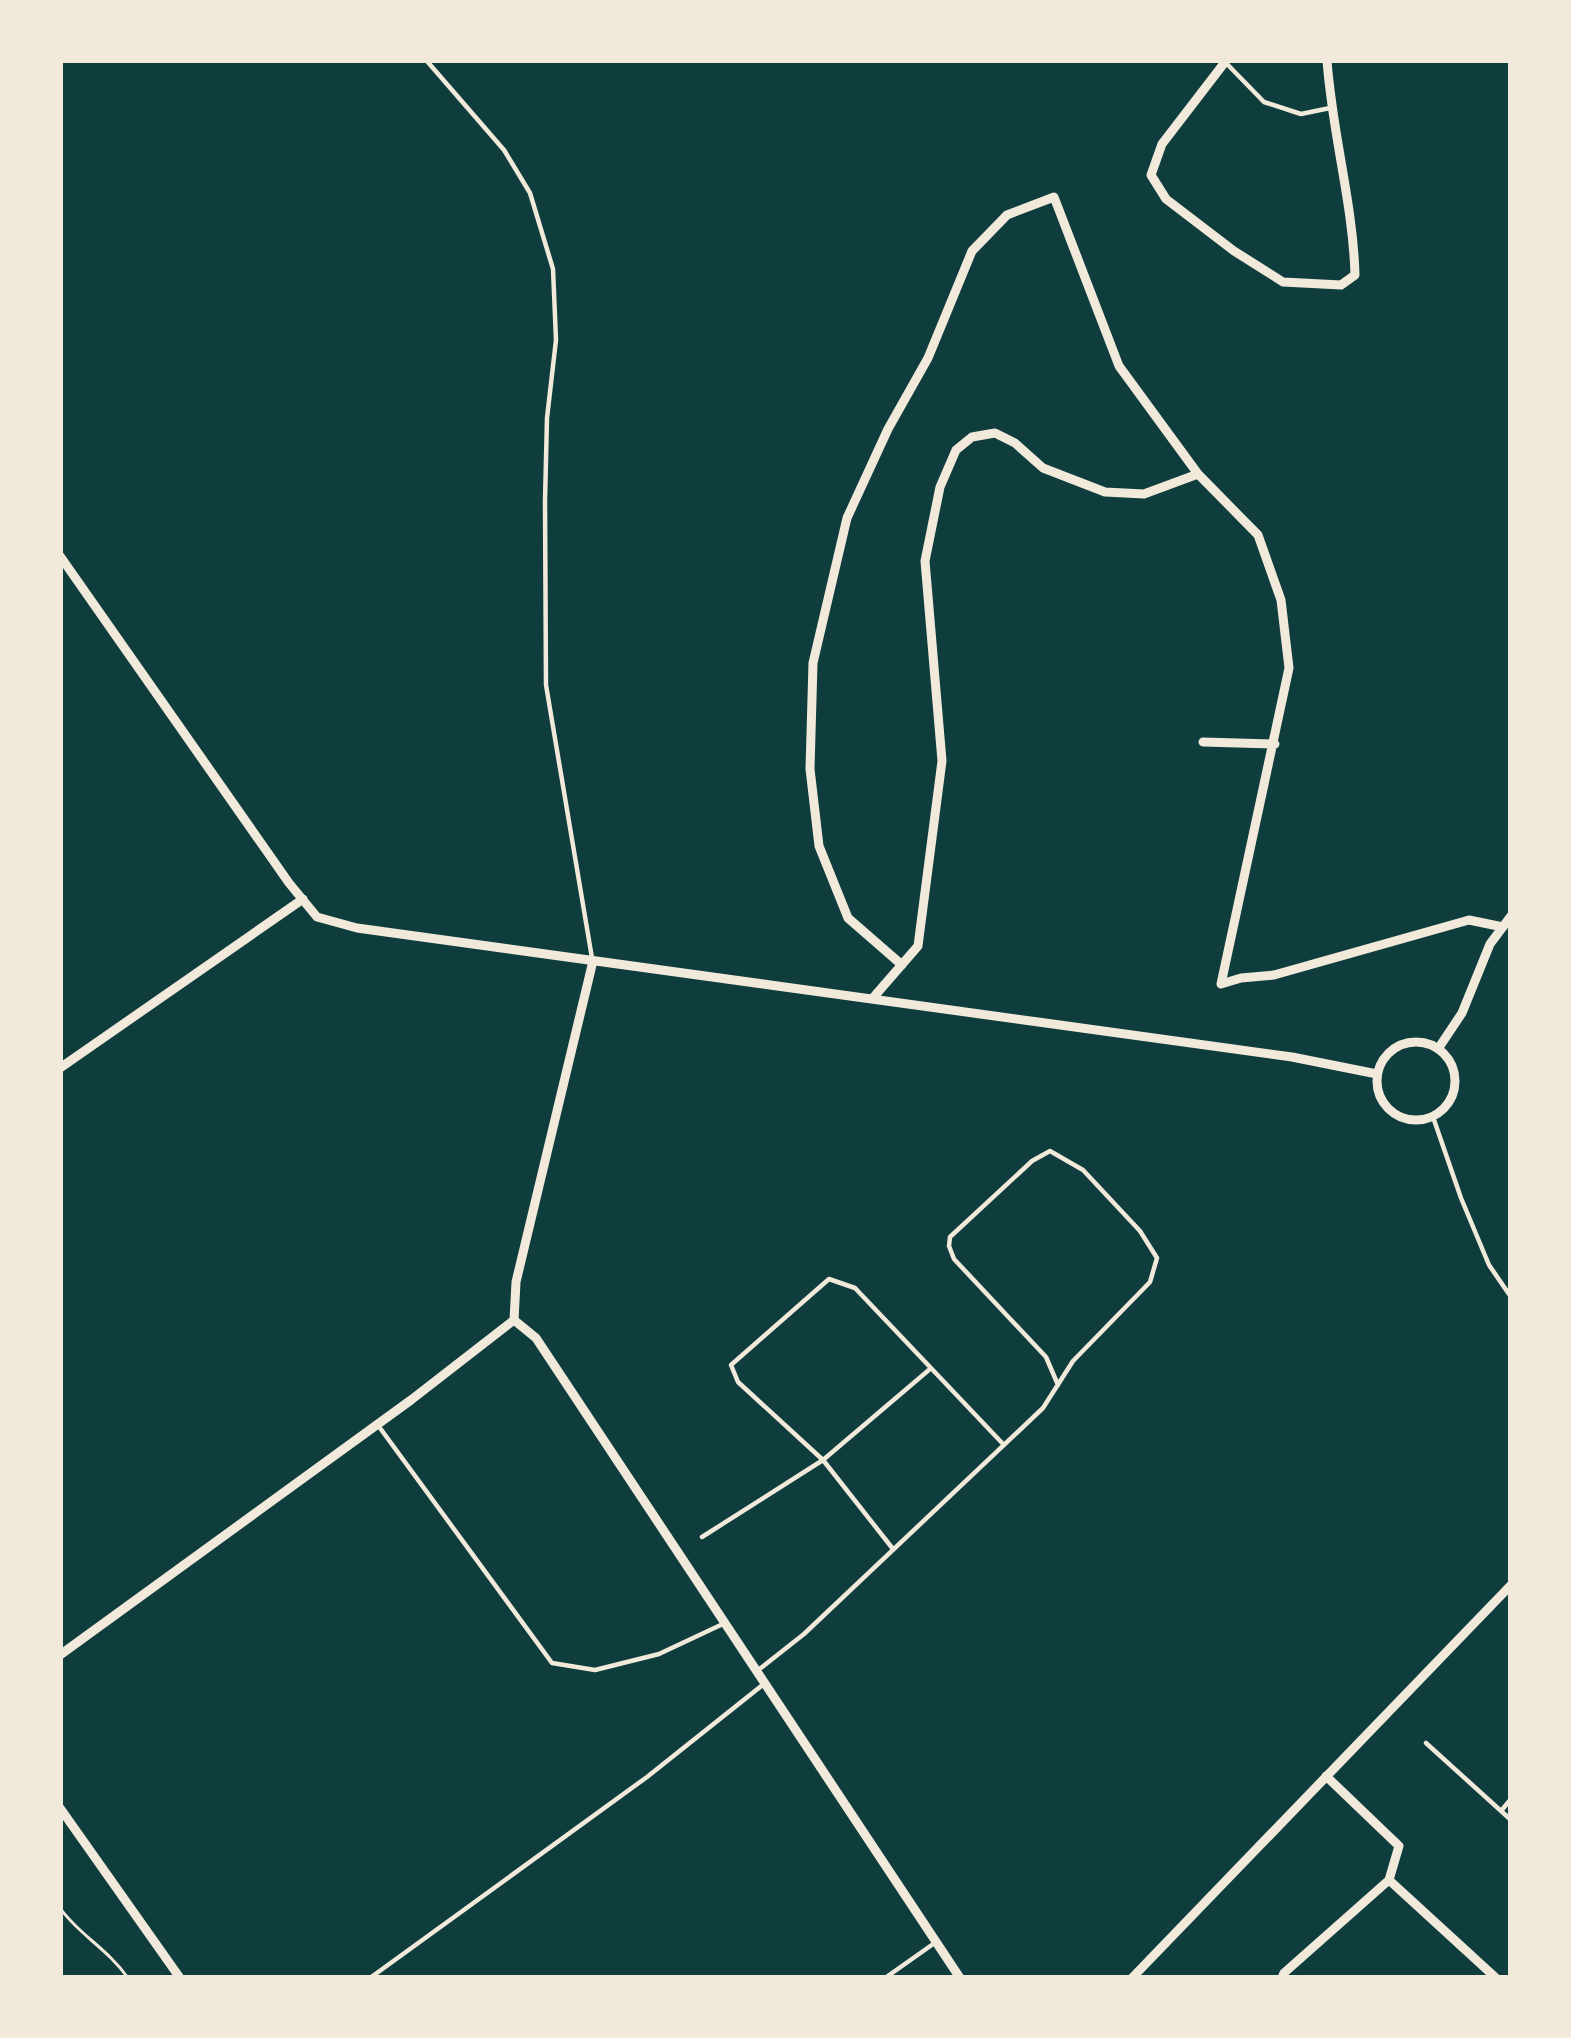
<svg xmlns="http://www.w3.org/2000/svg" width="1571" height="2038" viewBox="0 0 1571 2038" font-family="'Times New Roman',serif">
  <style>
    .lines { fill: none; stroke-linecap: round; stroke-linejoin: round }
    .path { stroke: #f1e9da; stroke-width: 3 }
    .service { stroke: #f1e9da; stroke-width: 4.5 }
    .minor { stroke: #f1e9da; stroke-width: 9 }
  </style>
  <rect width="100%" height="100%" fill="#0f3d3e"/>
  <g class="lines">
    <path class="path" d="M60 1908C79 1935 107 1948 128 1978"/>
    <path class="service" d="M426 60 504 150 530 193 553 269 556 340 547 418 545 501 546 685 592 958
      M1228 65 1264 102 1301 114 1330 108
      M1433 1117 1461 1198 1489 1265 1511 1297
      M380 1428 552 1663 595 1670 659 1654 725 1623
      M702 1537 823 1460 930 1369
      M893 1549 823 1460 738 1382 731 1365 829 1279 855 1288 1004 1445
      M757 1671 804 1634 1043 1408 1073 1361 1150 1282 1157 1258 1140 1231 1083 1170 1050 1151 1032 1161 950 1237 949 1246 954 1259 1046 1357 1058 1385
      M1426 1743 1511 1820
      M1501 1811 1511 1799
      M370 1978 647 1777 765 1683
      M885 1978 936 1942"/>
    <path class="minor" d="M1225 62 1162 144 1151 175 1166 199 1234 251 1283 282 1341 285 1355 275C1353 203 1332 133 1327 60
      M60 556 289 883 317 917 357 928 1292 1057 1377 1074
      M1203 742 1275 744
      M902 965 848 918 819 846 810 769 813 663 847 518 888 429 928 358 972 251 1007 215 1054 197 1119 366 1198 474 1258 535 1281 600 1289 668 1221 984 1241 978 1274 975 1469 920 1503 927
      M872 999 918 946 942 761 925 561 940 487 956 450 972 437 995 433 1015 443 1043 468 1105 492 1144 494 1198 474
      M1377 1081a39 39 0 1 1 78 0a39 39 0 1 1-78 0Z
      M1438 1049 1462 1013 1490 944 1511 916
      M60 1068 303 899
      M514 1320 536 1338 960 1978
      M60 1655 411 1400 514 1320 516 1282 593 961
      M60 1808 180 1978
      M1389 1880 1496 1978
      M1132 1978 1511 1585
      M1282 1978 1284 1973 1389 1880 1399 1846 1326 1776"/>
  </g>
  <rect width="1571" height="2038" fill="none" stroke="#f1e9da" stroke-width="126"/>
</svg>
